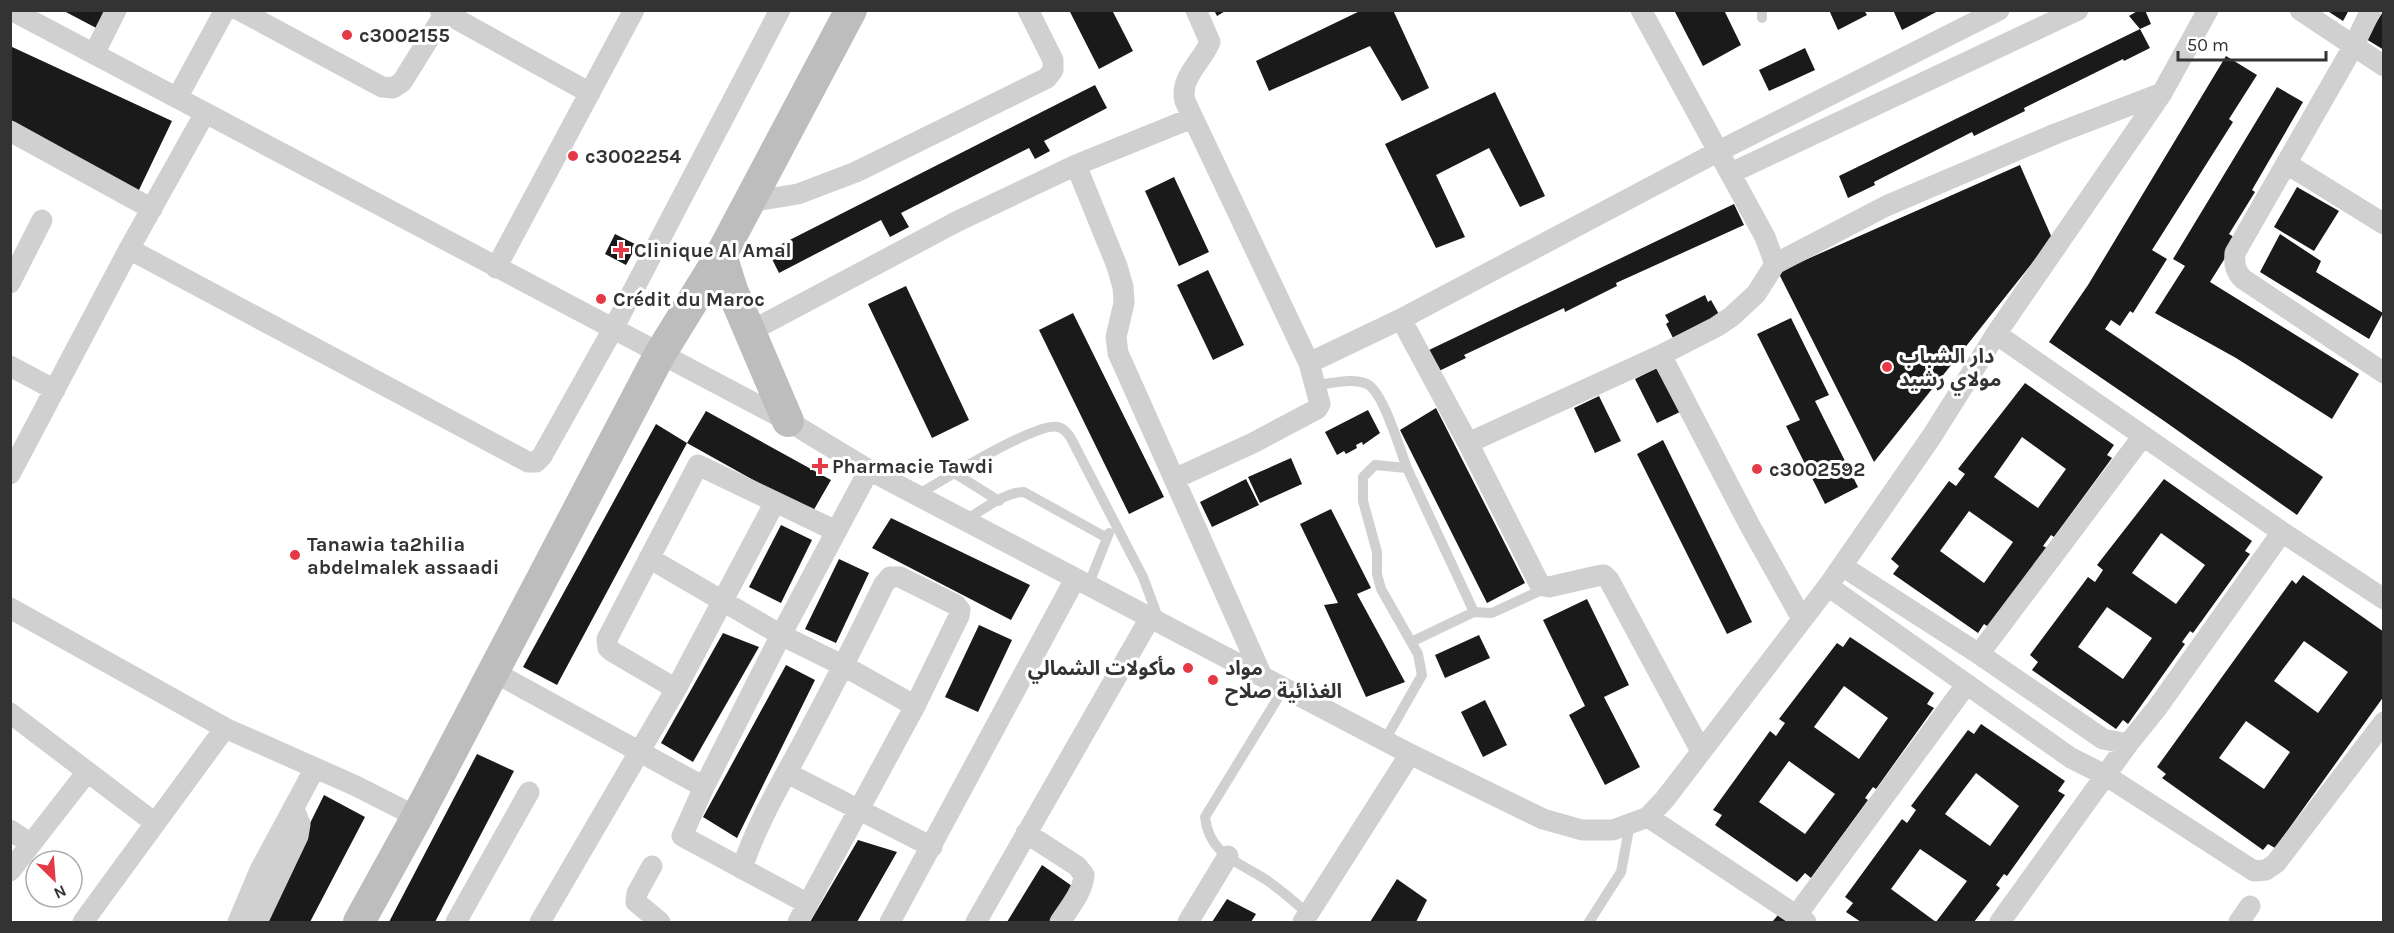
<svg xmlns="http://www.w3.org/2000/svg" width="2394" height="933" viewBox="0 0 2394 933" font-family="Karla,'Noto Sans Arabic',sans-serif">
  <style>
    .building { fill: #1a1a1a; fill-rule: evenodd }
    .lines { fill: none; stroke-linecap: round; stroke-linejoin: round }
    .lane { stroke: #d0d0d0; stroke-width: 10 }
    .street { stroke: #d0d0d0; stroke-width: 21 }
    .secondary { stroke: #bdbdbd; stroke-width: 32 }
    .poi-dot { fill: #e63946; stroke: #fff; stroke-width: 2 }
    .labels { text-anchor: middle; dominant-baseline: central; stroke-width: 6; stroke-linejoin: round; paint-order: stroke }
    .poi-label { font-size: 20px; font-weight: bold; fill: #333; stroke: #fff; text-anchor: start }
  </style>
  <rect width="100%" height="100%" fill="#fff"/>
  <path class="building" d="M62 10H110L100 30Z
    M1069 10H1112L1133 51 1099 69Z
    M1214 10H1227L1217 16Z
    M1362 10H1393L1429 88 1402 101 1370 46 1269 91 1256 61Z
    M1674 10H1724L1741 45 1703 66Z
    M1829 10H1864L1867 15 1838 30Z
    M1893 10H1940L1902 30Z
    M2139 10H2145L2151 24 2140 29 2129 16Z
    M2326 10H2349L2343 21Z
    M2384 10V50L2366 39Z
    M2140 29 2150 48 2124 61 2123 59 2024 108 2025 111 1974 136 1972 132 1874 182 1875 185 1848 198 1839 176Z
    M10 46 172 121 138 192 10 123Z
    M1805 48 1815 70 1769 91 1759 70Z
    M2226 56 2257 75 2229 119 2233 122 2152 250 2167 259 2133 313 2130 311 2120 326 2111 320 2105 329 2323 477 2297 515 2167 423 2049 342 2088 285Z
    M1095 85 1107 108 1044 141 1050 151 1035 159 1029 148 901 213 909 227 890 237 881 220 779 273 768 251Z
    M2277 87 2303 102 2252 190 2255 192 2229 234 2237 239 2210 282 2359 374 2332 419 2236 358 2155 313 2185 266 2173 259Z
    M1495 92 1545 196 1520 207 1489 148 1436 175 1465 237 1436 248 1385 144Z
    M2020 165 2052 238 1874 462 1778 272Z
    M1174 177 1209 252 1179 266 1145 191Z
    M2297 187 2339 211 2314 251 2274 227Z
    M1734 204 1744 225 1616 283 1617 286 1565 312 1564 308 1464 355 1466 358 1439 371 1429 350Z
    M615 234 637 245 626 265 605 254Z
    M2280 234 2321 261 2316 272 2383 313 2369 339 2260 272Z
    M1208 270 1244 345 1213 360 1177 285Z
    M906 286 969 420 932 438 868 304Z
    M1705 295 1708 302 1711 300 1720 316 1674 340 1666 324 1669 322 1665 315Z
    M1073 313 1164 497 1129 514 1039 330Z
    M1791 318 1829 395 1815 401 1858 487 1825 504 1786 426 1800 420 1757 334Z
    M1661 366 1682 411 1657 423 1635 379Z
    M2025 383 2114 445 2107 455 2112 458 2054 537 2051 535 2043 546 2047 548 1990 628 1984 624 1978 633 1893 574 1899 566 1891 559 1949 481 1956 486 1965 474 1958 469ZM2022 437 2066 469 2038 508 1994 477ZM1969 511 2013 542 1984 583 1940 551Z
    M1599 396 1621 441 1595 453 1574 408Z
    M1436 408 1525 583 1487 603 1400 430Z
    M1368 410 1380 433 1363 445 1362 442 1356 445 1357 448 1346 454 1344 451 1337 455 1325 432Z
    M706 411 831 480 812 513 687 443Z
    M656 424 687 443 557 685 523 667Z
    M1663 440 1752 622 1727 634 1637 454Z
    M1291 458 1302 484 1260 503 1248 477Z
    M1246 479 1259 505 1212 527 1200 502Z
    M2164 479 2252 541 2245 551 2250 554 2193 633 2190 631 2182 642 2185 644 2128 724 2123 720 2116 729 2032 670 2038 662 2030 655 2088 577 2095 582 2103 570 2097 565ZM2161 533 2205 565 2176 604 2132 573ZM2107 607 2152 638 2123 679 2078 647Z
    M1331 509 1371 588 1357 594 1405 682 1366 697 1324 605 1338 603 1300 524Z
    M891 518 1030 585 1011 620 872 548Z
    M781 525 812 540 781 603 749 587Z
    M839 559 869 573 836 643 805 629Z
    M2303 575 2384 632V696L2275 848 2268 844 2263 850 2162 778 2166 774 2157 767 2292 580 2296 584ZM2304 641 2348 672 2318 713 2274 681ZM2246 721 2290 752 2264 789 2219 758Z
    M1587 599 1629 685 1604 697 1640 767 1605 785 1569 715 1585 706 1543 620Z
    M979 625 1012 640 978 712 945 697Z
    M723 633 759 647 693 762 661 743Z
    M1479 635 1490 658 1445 678 1435 655Z
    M1850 637 1934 693 1927 704 1934 708 1876 789 1873 787 1865 798 1868 800 1811 878 1805 873 1797 882 1715 825 1722 815 1713 810 1770 731 1776 736 1785 723 1779 719 1837 643 1843 647ZM1844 686 1888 718 1859 759 1814 727ZM1789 761 1835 794 1805 834 1759 802Z
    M786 665 815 680 737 838 703 817Z
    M1485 700 1507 745 1483 757 1461 712Z
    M1981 724 2065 781 2058 791 2065 795 2007 876 2004 874 1996 885 2000 888 1974 922H1861L1846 912 1853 903 1845 897 1902 819 1907 823 1916 810 1911 806 1968 730 1974 734ZM1976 773 2019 806 1990 846 1945 814ZM1920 849 1967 881 1936 922 1891 889Z
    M477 754 514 771 435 922H389Z
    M324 795 365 817 310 922H261Z
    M858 840 897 852 857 922H810Z
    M1042 865 1072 886 1055 922H1007Z
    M1397 879 1427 900 1416 922H1370Z
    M1227 899 1256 914 1251 922H1212Z
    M1778 915 1788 922 1773 921Z"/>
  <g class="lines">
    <path class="lane" d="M1762 10V18
      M1315 385C1330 384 1353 377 1367 384 1383 391 1400 450 1407 468L1375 465 1363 477V501L1377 552V574L1381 589 1418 654 1422 675 1385 740
      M1407 468 1474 612 1411 642
      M956 474 999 501
      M917 495C940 482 1037 421 1058 427 1069 430 1073 443 1078 452L1143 577 1159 620
      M965 520C982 511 1004 492 1024 492L1107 538
      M1088 586 1109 533
      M1474 612 1492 613 1546 588
      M1284 688 1205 817C1209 855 1239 862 1268 881 1282 891 1295 902 1308 914
      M1589 922 1621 872 1630 824"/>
    <path class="street" d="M11 10 788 421 869 470 1410 754 1543 819 1582 830H1613L1648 817 1665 799 1828 586 1932 436 1996 334 2162 93 2208 10
      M239 10 382 87 393 88 402 82 445 13
      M440 10 590 93
      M1641 10 1765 237 1775 264
      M2300 10 2384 66
      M2371 10 2353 47 2235 253C2234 264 2235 271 2243 279L2384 373
      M94 54 116 10
      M177 98 225 10
      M10 131 152 209
      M2287 164 2384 224
      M1076 165 1117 266 1123 287 1124 303 1116 337 1118 353 1262 676
      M1731 173 2078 10
      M749 202 798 194 856 172 1047 78 1053 70V60L1028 10
      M129 249 528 462H536L542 456 613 329 780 10
      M496 268 634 10
      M10 283 42 220
      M1401 319 1468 443 1539 583 1543 586 1549 587 1597 576 1604 575 1609 580 1701 751
      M751 331 956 222 1076 165 1192 118
      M1996 334 2282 532 2384 599
      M1661 355 1749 524 1802 619
      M1309 363 1401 319 1719 151 1999 10
      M10 366 55 390
      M1468 443 1661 355 1716 327 1731 317 1756 294 1775 264 1886 206 2055 134 2162 93
      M10 474 129 249 205 113
      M1174 479 1253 443 1317 409 1320 404 1309 363 1185 101C1179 78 1202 62 1210 42L1196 10
      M649 558 781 635 844 666 915 706
      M1842 566 1979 654 2103 739 2128 744 2157 708 2282 532
      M1828 586 2071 758 2105 775 2254 871 2266 870 2276 863 2384 722
      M10 608 225 728 356 786 417 817
      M1979 654 2143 436
      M492 671 704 787 781 635 869 470
      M676 689 613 652 608 648 607 639 698 465 836 531
      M10 713 155 823
      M787 773 932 847
      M704 787 682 836 808 904
      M1648 817 1806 922
      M10 830 31 844
      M1026 833 1077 866 1084 875C1083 892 1069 908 1060 922
      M652 866 637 893 636 902 660 922
      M742 869C755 827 779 787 800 748 829 694 857 639 884 584L890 577H900L956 605 960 610 959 616 915 706 798 922
      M10 871 87 772
      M1796 916 1966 685
      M83 922 225 728
      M238 922 260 870 315 768
      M252 922 260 916 298 836 300 824 294 809
      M456 922 529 792
      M540 922 676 689 775 502
      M890 922 1075 579
      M976 922 1150 618
      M1188 922 1228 856
      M1303 922 1410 754
      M2000 922 2128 744
      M2239 922 2250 906"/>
    <path class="secondary" d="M721 255 732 290 788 421
      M359 922 417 817 660 354 721 255 851 10"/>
  </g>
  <g class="poi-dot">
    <circle cx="347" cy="35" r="6"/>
    <circle cx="573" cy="156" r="6"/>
    <path d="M618 241h6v6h6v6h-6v6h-6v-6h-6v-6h6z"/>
    <circle cx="601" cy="299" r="6"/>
    <circle cx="1887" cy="367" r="6"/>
    <path d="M817 457h6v6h6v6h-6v6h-6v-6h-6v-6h6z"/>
    <circle cx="1757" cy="469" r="6"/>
    <circle cx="295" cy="555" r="6"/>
    <circle cx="1188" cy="668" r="6"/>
    <circle cx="1213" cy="680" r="6"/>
  </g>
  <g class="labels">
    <g class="poi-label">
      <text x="359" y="35">c3002155</text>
      <text x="585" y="156">c3002254</text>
      <text x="634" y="250">Clinique Al Amal</text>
      <text x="613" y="299">Crédit du Maroc</text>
      <text x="1899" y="356">دار الشباب<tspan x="1899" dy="23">مولاي رشيد</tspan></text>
      <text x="832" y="466">Pharmacie Tawdi</text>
      <text x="1769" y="469">c3002592</text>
      <text x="307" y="544">Tanawia ta2hilia<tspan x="307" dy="23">abdelmalek assaadi</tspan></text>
      <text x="1176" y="668" text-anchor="end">مأكولات الشمالي</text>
      <text x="1225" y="668">مواد<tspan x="1225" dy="23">الغذائية صلاح</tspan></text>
    </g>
  </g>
  <rect width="2394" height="933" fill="none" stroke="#333333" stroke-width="24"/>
  <g transform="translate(54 879) rotate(155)"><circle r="28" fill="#ffffff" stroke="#adadad" stroke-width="1.5"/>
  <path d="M0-4.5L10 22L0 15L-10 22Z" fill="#e63946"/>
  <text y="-9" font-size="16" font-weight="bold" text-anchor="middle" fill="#333333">N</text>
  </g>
  <path d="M2178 51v9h148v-9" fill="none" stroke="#333333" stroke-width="3"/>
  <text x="2187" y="51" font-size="18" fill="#333333" stroke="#ffffff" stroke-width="4.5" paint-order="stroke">50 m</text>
</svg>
